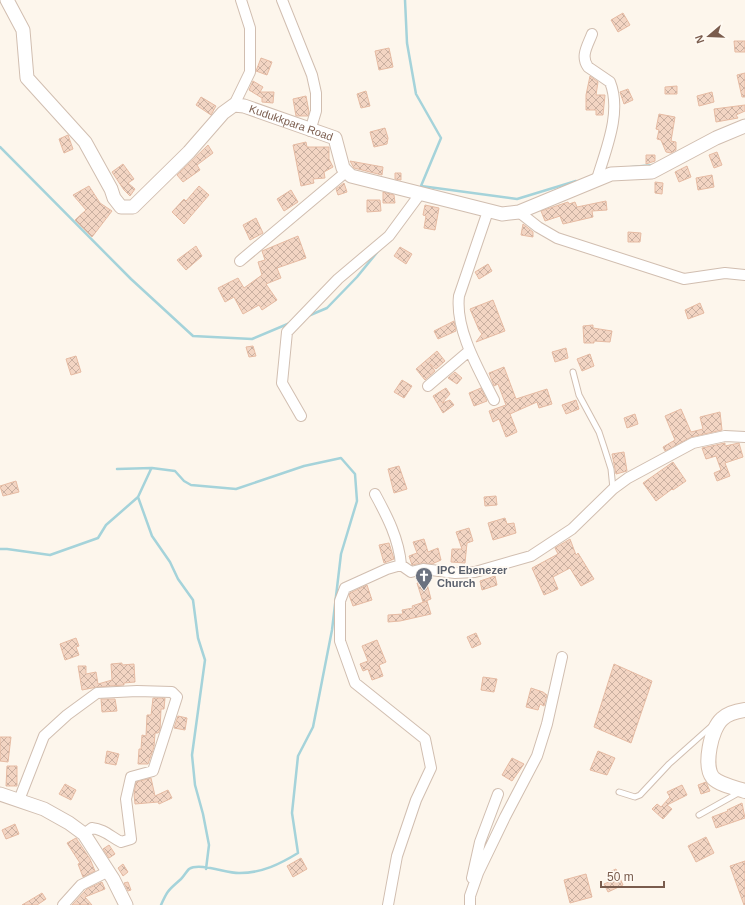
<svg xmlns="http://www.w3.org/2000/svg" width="745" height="905" viewBox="0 0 745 905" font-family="Arial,sans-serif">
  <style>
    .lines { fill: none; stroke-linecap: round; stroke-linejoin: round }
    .stream { stroke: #a5d3da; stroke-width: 2.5 }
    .building { fill: url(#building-cross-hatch); stroke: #e6bba3 }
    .service-casing { stroke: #d1beb0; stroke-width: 7 }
    .minor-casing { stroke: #d1beb0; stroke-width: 12 }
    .tertiary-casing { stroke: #d1beb0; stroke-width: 15 }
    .secondary-casing { stroke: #d6c0b0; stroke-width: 16 }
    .service { stroke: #fff; stroke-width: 5 }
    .minor { stroke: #fff; stroke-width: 10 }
    .tertiary { stroke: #fff; stroke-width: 13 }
    .secondary { stroke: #fff; stroke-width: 14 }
    .labels { text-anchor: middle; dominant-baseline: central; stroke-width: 3.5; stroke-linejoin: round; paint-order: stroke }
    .street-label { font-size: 11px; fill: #7a5c4d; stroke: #fffaf3 }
    .worship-label { font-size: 11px; font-weight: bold; fill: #5b616d; stroke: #fffaf3; text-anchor: start }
  </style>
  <defs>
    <pattern id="building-cross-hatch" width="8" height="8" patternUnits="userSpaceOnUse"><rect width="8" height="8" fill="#f3d5c3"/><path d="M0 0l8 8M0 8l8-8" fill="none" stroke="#cab0a1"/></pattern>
  </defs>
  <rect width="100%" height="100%" fill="#fdf6ec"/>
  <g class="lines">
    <path class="stream" d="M405 0 407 43 416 94 441 138 421 186 517 199 576 181
      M0 147 131 279 193 336 252 339 290 323
      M611 169 653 165
      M308 316 327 308 357 277 379 250
      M117 469 152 468 175 471 184 481 191 485 236 489 304 466 341 458 355 474 357 501 341 554 332 630 313 727 298 756 292 813 298 853C280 864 262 873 240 873 228 874 200 862 189 869 186 872 184 876 181 879 169 890 168 889 161 905
      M151 469 138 497 152 536 170 562 178 579 193 600 198 638 205 660 192 755 195 785 203 814 209 845 206 869
      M0 549H7L50 555 98 538 106 525 138 497"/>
  </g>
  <path class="building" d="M623 13 630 25 618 32 611 20Z
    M734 41H745V52H735Z
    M389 48 393 67 379 70 375 51Z
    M261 58 272 62 267 75 256 71Z
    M745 73V97H742L737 75Z
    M590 76 598 82 596 95H605L603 115H596V110H586V95Z
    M253 81 263 87 260 92H274L273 103 262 102V98L249 90Z
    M677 86V94H665V87Z
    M628 89 633 100 624 104 620 92Z
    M366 91 370 106 361 108 357 94Z
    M712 92 714 102 699 106 697 96Z
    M306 96 309 112 308 116H296L293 99Z
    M201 97 216 106 211 115 196 105Z
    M745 105V111L736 115 738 118 716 122 714 109Z
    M659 114 675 117 671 141 676 142V150L671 153 666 152 661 140 657 139 659 130 656 129Z
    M385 128 388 138 387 144 374 147 370 132Z
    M68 135 73 149 64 153 59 139Z
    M306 142 307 147H329V159L333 167 324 172 325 178 313 179 314 183 301 186 293 145Z
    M208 145 213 153 197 165 200 170 183 182 177 175Z
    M717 152 722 165 714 168 709 155Z
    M646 155H655V161L646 164Z
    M350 161 383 167 382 175 354 168Z
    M123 164 134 179 128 183 135 189 130 196 124 190 112 172Z
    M687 166 691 177 679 182 675 172Z
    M395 173H401V180L395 179Z
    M712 175 714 187 698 190 696 178Z
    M655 182 663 183 662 194 655 193Z
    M344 183 347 192 338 195 336 189Z
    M89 186 100 203 112 211 92 237 75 220 86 210 73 195Z
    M199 186 209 195 184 224 172 212 184 199 186 201Z
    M291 190 298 202 284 211 277 199Z
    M383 192 394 195 395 203H383Z
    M367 200H380L381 211 367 212Z
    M606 201 607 210 592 211 593 217 563 224 560 216 545 221 541 211 568 202 569 204 575 202 577 207Z
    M425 205 439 208 435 230 424 228 426 216 423 215Z
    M256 218 263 233 250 240 243 225Z
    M523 224 533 232V237L521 235Z
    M628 232 641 233 640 242H628Z
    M298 236 306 258 277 268 281 278 266 284 277 300 262 310 259 305 243 314 234 297 225 302 218 288 238 278 244 288 262 275 258 262 265 260 262 251Z
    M196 246 202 256 186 270 177 260Z
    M400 247 412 254 406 264 394 256Z
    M488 264 492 271 479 279 475 272Z
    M493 300 505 331 476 342 482 334 479 330 470 309Z
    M700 303 704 313 688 319 685 310Z
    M454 321 456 331 438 339 434 331Z
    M593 325V328L612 331 610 342 594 341V343H584L583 326Z
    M253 346 256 356 249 357 246 347Z
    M566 348 568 358 555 362 552 352Z
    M437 351 445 361 436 369 430 364 435 371 425 380 416 369Z
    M590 354 594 366 582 371 577 359Z
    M76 356 81 372 71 375 66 359Z
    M504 367 516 399 547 389 552 404 539 408 537 402 510 414 517 432 506 437 499 419 493 422 489 411 506 405 498 384 494 386 489 373Z
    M455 372 462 378 457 384 448 378Z
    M402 380 412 386 404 398 394 392Z
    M446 388 450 394 442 403 450 400 454 405 443 413 433 396Z
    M481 388 487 401 474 406 469 393Z
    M576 400 579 409 566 414 562 405Z
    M681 409 691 432 703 429 700 417 720 412 722 430 691 437 665 451 663 447 675 440 665 416Z
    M635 414 638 424 627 428 624 418Z
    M725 443V446L739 443 743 457 725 463 730 476 717 481 714 473 721 470 716 456 706 459 702 448Z
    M624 452 627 471 616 474 612 454Z
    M673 462 686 481 673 490 672 489 656 501 643 483Z
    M399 466 407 489 394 493 388 469Z
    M16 481 19 492 3 496 0 486Z
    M496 496 497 505 485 506 484 497Z
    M505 518 507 524 514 523 516 533 493 540 488 523Z
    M469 528 473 541 467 543 465 563 451 562 452 549H462L456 532Z
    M424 539 428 552 438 548 441 560 432 564 422 563 412 565 409 556 417 553 413 542Z
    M570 539 576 555 578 553 594 579 581 586 570 568 553 577 558 589 544 595 532 568 558 554 555 548Z
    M389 543 394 559 384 563 379 545Z
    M495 576 497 585 482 590 480 581Z
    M426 580 431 599 423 602 417 583Z
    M367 585 372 600 353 606 349 595 350 593Z
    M427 601 431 614 400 621 388 622V615L403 614 402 610 413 608 412 606Z
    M476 633 481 644 472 648 467 637Z
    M76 638 79 646 76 647 79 655 65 660 60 644Z
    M377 640 386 662 379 665 383 676 372 680 368 669 363 671 360 664 368 661 362 646Z
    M122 663V665L134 664 135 682 124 683V685L97 687 82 690 78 666H86V674L96 672 98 684 112 680 111 664Z
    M614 664 652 681 631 743 594 727Z
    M483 677 497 679 494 692 481 690Z
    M531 688 543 692 547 695 544 706 540 704 538 710 526 707Z
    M153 698H165L164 709H161L160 730 158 733H155L154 747 148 764H138L139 749H141L142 735 146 736 147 715H151Z
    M101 699H115L117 711 102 712Z
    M178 716 187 718 185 730 174 728Z
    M0 737H11L8 762 0 761Z
    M107 751 119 754 116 765 105 763Z
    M598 751 615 758 607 775 590 770Z
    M512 758 524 764 512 781 502 775Z
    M7 766H17V786H6Z
    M151 778 155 796 168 790 172 798 159 804 158 802 135 804 134 794 136 782Z
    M706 782 710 791 701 794 698 785Z
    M65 784 76 790 71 800 59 794Z
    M682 785 687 795 667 805 672 809 663 819 652 809 657 804 661 807 670 797 667 792Z
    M742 803 745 818 716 828 712 817 728 811 727 810Z
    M15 824 19 834 6 839 2 830Z
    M706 837 714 853 696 862 688 846Z
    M76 838 90 859 95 871 83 877 78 864 80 863 67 843Z
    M109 845 115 854 109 858 103 849Z
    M301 858 307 869 293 877 287 866Z
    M745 861V905H744L730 866Z
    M123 864 128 872 123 876 118 868Z
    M616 869 623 885 608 892 604 884 611 881 607 873Z
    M586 874 592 897 570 903 564 880Z
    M102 882 105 889 85 897 92 905H72L87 889Z
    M128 882 131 890 128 891 124 883Z
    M42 893 46 899 37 905H22Z"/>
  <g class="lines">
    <defs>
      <path id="service" d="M573 372 579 395 599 432 604 447 611 469 613 489
        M619 792 635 797 640 795 669 764 715 723
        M699 815 740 792"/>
      <path id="minor" d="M282 0 312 75 316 93V111L310 131
        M592 34C588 45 580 56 588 67L610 82C622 112 606 149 597 179
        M234 105 250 72V28L241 0
        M488 211 459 296C455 330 479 370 494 400
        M519 212 538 227 557 238 684 279 725 273 745 275
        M240 261 346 172
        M428 386 469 351
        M301 416 282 383 287 332 338 279 389 236 420 194
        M375 494C387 516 399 539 401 565L411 572 423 569 455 573 475 572 531 556 572 529 613 489 628 478 693 443 725 436 745 437
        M19 800 44 736 67 715 97 693 137 691 172 692 177 697 153 771 131 777 126 799 131 839 121 842C111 837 104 829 92 828L84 834
        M472 878 480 842 498 794
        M63 905 81 885 107 872
        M388 905 397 856 416 800 431 768 425 739 355 683 340 641V601L345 588 387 569 401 565
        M470 905V896L478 873 505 817 537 756 547 724 562 657"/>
      <g id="tertiary">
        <path id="s1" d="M7 0 23 30 27 78 85 142 111 189 114 198 121 207H133L189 152 223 113 234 105 244 106 335 138 343 168 351 176 502 214 519 212 611 174 652 172 716 138 745 126"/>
        <path d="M0 794 44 809 69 823 84 834 113 879 126 905"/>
      </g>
      <path id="secondary" d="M745 710C738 711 727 714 722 719 711 729 703 766 713 778 720 785 736 788 745 791"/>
    </defs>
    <use href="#service" class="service-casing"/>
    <use href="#minor" class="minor-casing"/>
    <use href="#tertiary" class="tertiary-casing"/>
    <use href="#secondary" class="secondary-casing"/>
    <use href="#service" class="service"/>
    <use href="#minor" class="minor"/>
    <use href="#tertiary" class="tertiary"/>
    <use href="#secondary" class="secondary"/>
  </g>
  <defs>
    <symbol id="church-pin" viewBox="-11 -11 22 30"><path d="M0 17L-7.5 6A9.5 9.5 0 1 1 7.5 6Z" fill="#6b7280" stroke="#fffaf3"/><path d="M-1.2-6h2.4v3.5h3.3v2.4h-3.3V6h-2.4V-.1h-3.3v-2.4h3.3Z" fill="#fff"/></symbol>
  </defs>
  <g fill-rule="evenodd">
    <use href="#church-pin" x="414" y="566" width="20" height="27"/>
  </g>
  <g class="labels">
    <g class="street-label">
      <text stroke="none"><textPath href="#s1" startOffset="459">Kudukkpara Road</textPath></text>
    </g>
    <g class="worship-label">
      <text x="437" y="570">IPC Ebenezer<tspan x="437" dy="13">Church</tspan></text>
    </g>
  </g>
  <g transform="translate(709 36) rotate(251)" stroke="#fffaf3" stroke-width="3" paint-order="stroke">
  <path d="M0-3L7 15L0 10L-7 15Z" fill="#7a5c4d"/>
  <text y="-6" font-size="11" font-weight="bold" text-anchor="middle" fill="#7a5c4d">N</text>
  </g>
  <path d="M601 881v6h63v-6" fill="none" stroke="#7a5c4d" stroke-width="2"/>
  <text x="607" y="881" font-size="12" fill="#7a5c4d" stroke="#fffaf3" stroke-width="3" paint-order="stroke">50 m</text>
</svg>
